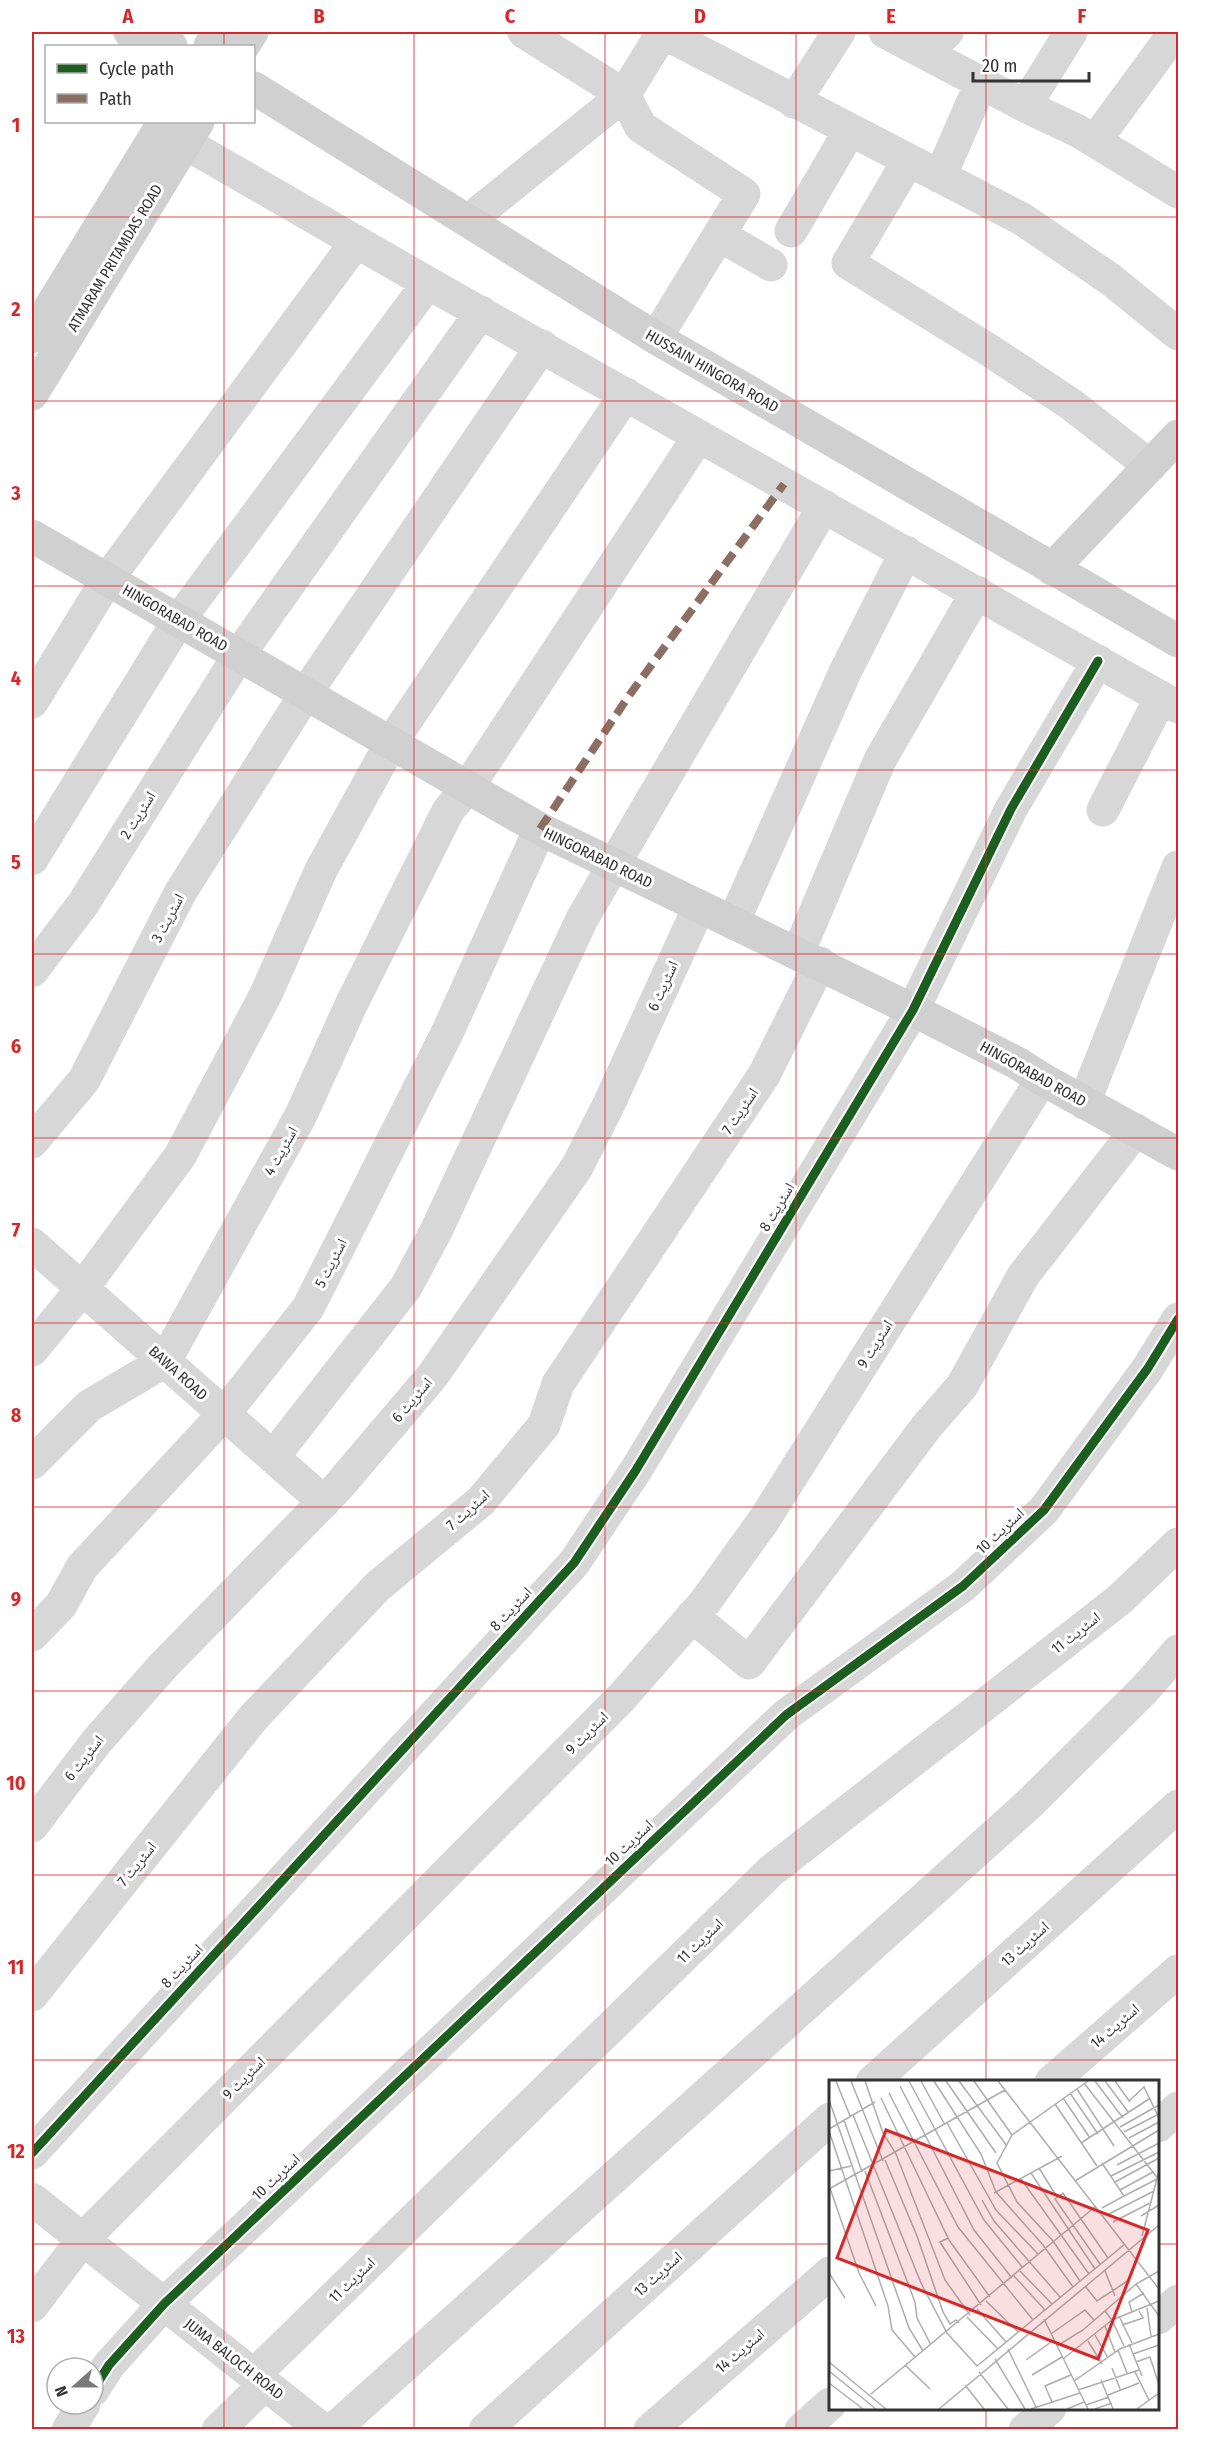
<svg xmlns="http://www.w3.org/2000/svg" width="1210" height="2461" viewBox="0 0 1210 2461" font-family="'Fira Sans Condensed','Noto Naskh Arabic',sans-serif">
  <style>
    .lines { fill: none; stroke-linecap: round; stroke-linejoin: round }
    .street { stroke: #d7d7d7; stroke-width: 33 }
    .secondary { stroke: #d0d0d0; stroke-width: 33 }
    .quiet { stroke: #8d6e63; stroke-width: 8; stroke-dasharray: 15 8; stroke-linecap: butt }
    .cycleway-casing { stroke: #fff; stroke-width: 13 }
    .cycleway { stroke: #1b5e20; stroke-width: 9 }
    .grid { fill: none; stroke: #d62828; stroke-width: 1.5; stroke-opacity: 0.55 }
    .labels { text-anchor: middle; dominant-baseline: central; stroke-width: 6; stroke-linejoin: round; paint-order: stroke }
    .street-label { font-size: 15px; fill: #333; stroke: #fff }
    .inset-road { fill: none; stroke: #adadad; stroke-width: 1.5 }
    .view { fill: #d62828; fill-opacity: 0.15; stroke: #d62828; stroke-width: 3 }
    .inset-edge { fill: none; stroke: #333; stroke-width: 3 }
    .neatline { fill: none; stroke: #d62828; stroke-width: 2 }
    .grid-label { font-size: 20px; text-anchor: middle; font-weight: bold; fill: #d62828 }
  </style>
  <rect width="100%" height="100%" fill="#fff"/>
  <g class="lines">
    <path class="street" d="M524 32 624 95 641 127 744 194 656 338
      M662 32 1022 219 1110 279 1178 334
      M885 32 1025 106 1078 131 1178 192
      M925 53 947 32
      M794 102 839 32
      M1025 106 1071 32
      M1095 141 1175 32
      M185 143 428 283 1178 707
      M908 161 848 263 989 350 1072 405 1150 466
      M940 177 981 83
      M469 220 624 95 663 32
      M791 231 850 130
      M719 235 771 265
      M32 702 107 580 356 242
      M1103 810 1161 697
      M32 859 179 620 428 283
      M733 923 846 670 906 552
      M798 953 880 760 977 592
      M32 971 83 904 239 655 481 312
      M1084 1103 1178 867
      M32 1142 84 1080 180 893 306 693 542 346
      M32 1244 324 1502
      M32 1350 82 1289 180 1156 266 994 321 870 391 743 626 394
      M273 1457 406 1287 436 1231 582 919 824 506
      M32 1463 89 1406 165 1361 301 1115 351 1005 448 811 468 787 699 436
      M692 1616 749 1663 927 1426 962 1386 1023 1276 1136 1130
      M32 1635 61 1605 82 1567 224 1414 308 1308 447 1033 540 829
      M32 1826 97 1741 163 1666 338 1487 433 1375 577 1167 608 1106 699 907
      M32 1995 253 1718 378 1586 481 1501 544 1425 558 1384 764 1075 820 963
      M872 2082 1178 1806
      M1051 2082 1178 1971
      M1158 2126 1178 2108
      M32 2153 574 1563 636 1470 913 1010 1011 809 1098 661
      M32 2199 323 2430
      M32 2306 83 2239 622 1697 705 1602 764 1520 1042 1079
      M1158 2318 1178 2301
      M254 2375 771 1871 1119 1600 1178 1544
      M93 2390 109 2365 164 2304 786 1715 963 1586 1044 1510 1148 1368 1178 1319
      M68 2430 84 2404
      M218 2430 265 2384
      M333 2430 1029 1804 1145 1689 1178 1651
      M485 2430 830 2119
      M650 2430 830 2273
      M801 2430 830 2404
      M1025 2430 1050 2408"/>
    <path class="secondary" d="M130 32 171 46
      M210 46 218 32
      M243 46 252 32
      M254 88 656 338 1178 641
      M32 337 164 122
      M32 394 198 122
      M32 536 540 829 913 1010 1017 1063 1042 1079 1178 1154
      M1052 569 1178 436"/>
    <path class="quiet" d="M540 829 628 697 784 484"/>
    <defs>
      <path id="cycleway" d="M32 2153 574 1563 636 1470 913 1010 1011 809 1098 661
        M93 2390 109 2365 164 2304 786 1715 963 1586 1044 1510 1148 1368 1178 1319"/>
    </defs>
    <use href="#cycleway" class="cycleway-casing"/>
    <use href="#cycleway" class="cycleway"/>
  </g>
  <path class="grid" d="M224 32V46M414 32V2430M605 32V2430M796 32V2430M986 32V2082M224 122V2430M32 217H1178M32 401H1178M32 586H1178M32 770H1178M32 954H1178M32 1138H1178M32 1323H1178M32 1507H1178M32 1691H1178M32 1875H1178M32 2060H1178M32 2244H830M1158 2244H1178M986 2408V2430"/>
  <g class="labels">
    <g class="street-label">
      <text transform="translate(115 258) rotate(-59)">ATMARAM PRITAMDAS ROAD</text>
      <text transform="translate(712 371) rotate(30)">HUSSAIN HINGORA ROAD</text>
      <text transform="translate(175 618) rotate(30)">HINGORABAD ROAD</text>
      <text transform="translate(138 815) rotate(-58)">اسٹریٹ 2</text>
      <text transform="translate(598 858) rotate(26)">HINGORABAD ROAD</text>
      <text transform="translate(168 918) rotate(-62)">اسٹریٹ 3</text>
      <text transform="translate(663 986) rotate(-66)">اسٹریٹ 6</text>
      <text transform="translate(1033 1074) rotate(29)">HINGORABAD ROAD</text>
      <text transform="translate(740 1111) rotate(-56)">اسٹریٹ 7</text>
      <text transform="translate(281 1151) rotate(-61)">اسٹریٹ 4</text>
      <text transform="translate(777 1207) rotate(-59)">اسٹریٹ 8</text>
      <text transform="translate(331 1263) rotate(-63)">اسٹریٹ 5</text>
      <text transform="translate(875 1344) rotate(-58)">اسٹریٹ 9</text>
      <text transform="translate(178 1373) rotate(42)">BAWA ROAD</text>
      <text transform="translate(412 1400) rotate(-50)">اسٹریٹ 6</text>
      <text transform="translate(468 1510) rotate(-42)">اسٹریٹ 7</text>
      <text transform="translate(1000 1531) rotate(-43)">اسٹریٹ 10</text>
      <text transform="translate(511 1609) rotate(-47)">اسٹریٹ 8</text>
      <text transform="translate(1076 1633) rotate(-38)">اسٹریٹ 11</text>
      <text transform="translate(587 1733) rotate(-45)">اسٹریٹ 9</text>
      <text transform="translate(84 1758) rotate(-52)">اسٹریٹ 6</text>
      <text transform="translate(629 1843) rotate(-43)">اسٹریٹ 10</text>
      <text transform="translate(137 1864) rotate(-51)">اسٹریٹ 7</text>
      <text transform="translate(700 1941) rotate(-44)">اسٹریٹ 11</text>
      <text transform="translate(1025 1944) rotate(-42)">اسٹریٹ 13</text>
      <text transform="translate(182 1966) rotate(-47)">اسٹریٹ 8</text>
      <text transform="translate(1115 2026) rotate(-41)">اسٹریٹ 14</text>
      <text transform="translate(244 2078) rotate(-45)">اسٹریٹ 9</text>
      <text transform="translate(276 2177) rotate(-43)">اسٹریٹ 10</text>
      <text transform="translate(658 2274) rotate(-42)">اسٹریٹ 13</text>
      <text transform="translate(352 2280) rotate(-44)">اسٹریٹ 11</text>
      <text transform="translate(740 2351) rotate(-41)">اسٹریٹ 14</text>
      <text transform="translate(234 2359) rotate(38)">JUMA BALOCH ROAD</text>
    </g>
  </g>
  <g transform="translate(829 2080)">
    <rect width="330" height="330" fill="#fff"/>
    <path class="inset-road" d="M7 1 21 36M22 1 54 81M36 1 54 53 67 74 116 200 141 235M80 1 155 140 194 188M92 1 116 45M105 1 152 74 167 112 214 165 244 207M117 1 167 73M130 1 178 66M145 1 183 55M169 1 330 209M266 1 294 38M276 1 300 33M286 1 301 22M255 3 330 100M71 6 145 150 183 198M248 9 285 66M60 13 129 147 204 240M241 13 269 54M52 18 120 160 161 217M234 18 261 58M0 20 80 248 94 271M300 21 315 7 330 38M226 24 268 86M24 35 92 203 118 253 148 286 296 164M15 40 33 92M118 43 167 130 209 174M291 47 330 25M0 49 46 22M0 51 59 226 63 250 86 277M295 52 330 34M300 58 330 42M252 63 320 19M56 80 88 156 114 232 121 244 127 240 130 243M273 83 295 116 273 128M288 85 330 63M210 88 228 117M0 91 22 86M36 91 86 222 88 238 102 265M202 93 266 189M282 96 330 72M192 99 260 194M246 101 330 50M286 102 330 78M1 108 30 193 47 226M0 109 176 10M291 110 324 92M165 113 233 76M295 116 328 99M153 120 165 141 231 217M278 135 325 111M312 136 330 125M284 142 323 122M313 156 330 91M119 158 111 162 152 225M271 184 226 119 234 113 279 178M191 191 223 224M276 191 286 216M0 193 16 218M185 196 216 230M251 201 224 161 188 122 168 83 183 55 259 1M307 204 330 236M256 206 268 221 300 200M157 221 189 252M318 228 322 256M148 229 177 262M303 232 300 222 315 213M290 236 303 263M138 237 169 269M215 239 259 329M293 245 314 238 310 231M276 246 286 272M222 254 256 230 265 240M266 255 279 278M259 261 273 284M300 264 313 296M228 266 254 250 307 204 330 191M295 266 283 240 330 221M179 269 207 327M289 270 298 293M304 274 330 265M166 279 196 329M234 279 283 240 276 231M197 280 225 260M0 282 57 329M307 282 321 277 330 305M76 285 101 309M283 288 291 309M0 291 47 329M150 292 179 329M306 292 320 320M203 295 233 277M272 300 284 329M245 301 291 269 330 254M0 303 34 329M136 305 155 329M249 310 310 290M42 314 267 126M279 315 310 303M223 322 216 306 242 295M257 325 280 317M110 329 330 145M202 329 251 313M238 329 255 322M266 329 283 323M308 329 330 313"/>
    <path class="view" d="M57 50 319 150 269 279 8 178Z"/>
    <rect width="330" height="330" class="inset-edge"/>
  </g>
  <rect width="1210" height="2461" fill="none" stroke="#ffffff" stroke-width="66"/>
  <rect x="45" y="45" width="210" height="78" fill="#ffffff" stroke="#adadad" stroke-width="1.5"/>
  <rect x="57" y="64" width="30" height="9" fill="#1b5e20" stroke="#adadad" stroke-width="1.5"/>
  <text x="99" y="75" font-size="18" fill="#333333">Cycle path</text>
  <rect x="57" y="94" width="30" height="9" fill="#8d6e63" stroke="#adadad" stroke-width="1.5"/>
  <text x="99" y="105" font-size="18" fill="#333333">Path</text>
  <g transform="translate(75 2386) rotate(249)"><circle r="28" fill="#ffffff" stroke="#adadad" stroke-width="1.5"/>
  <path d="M0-4.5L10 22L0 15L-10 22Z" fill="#7a7a7a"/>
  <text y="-9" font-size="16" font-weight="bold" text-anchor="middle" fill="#333333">N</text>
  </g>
  <path d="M973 72v9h116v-9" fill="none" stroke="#333333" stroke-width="3"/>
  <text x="982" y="72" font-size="18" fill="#333333" stroke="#ffffff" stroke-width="4.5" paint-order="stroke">20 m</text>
  <rect x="33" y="33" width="1144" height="2395" class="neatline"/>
  <g class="grid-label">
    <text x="128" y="23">A</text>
    <text x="319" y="23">B</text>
    <text x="510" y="23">C</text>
    <text x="700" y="23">D</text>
    <text x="891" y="23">E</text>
    <text x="1082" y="23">F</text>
    <text x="16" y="132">1</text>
    <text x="16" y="316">2</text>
    <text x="16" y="500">3</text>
    <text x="16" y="685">4</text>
    <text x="16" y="869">5</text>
    <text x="16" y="1053">6</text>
    <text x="16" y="1237">7</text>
    <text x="16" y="1422">8</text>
    <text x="16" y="1606">9</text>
    <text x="16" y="1790">10</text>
    <text x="16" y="1974">11</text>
    <text x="16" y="2158">12</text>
    <text x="16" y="2343">13</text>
  </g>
</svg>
